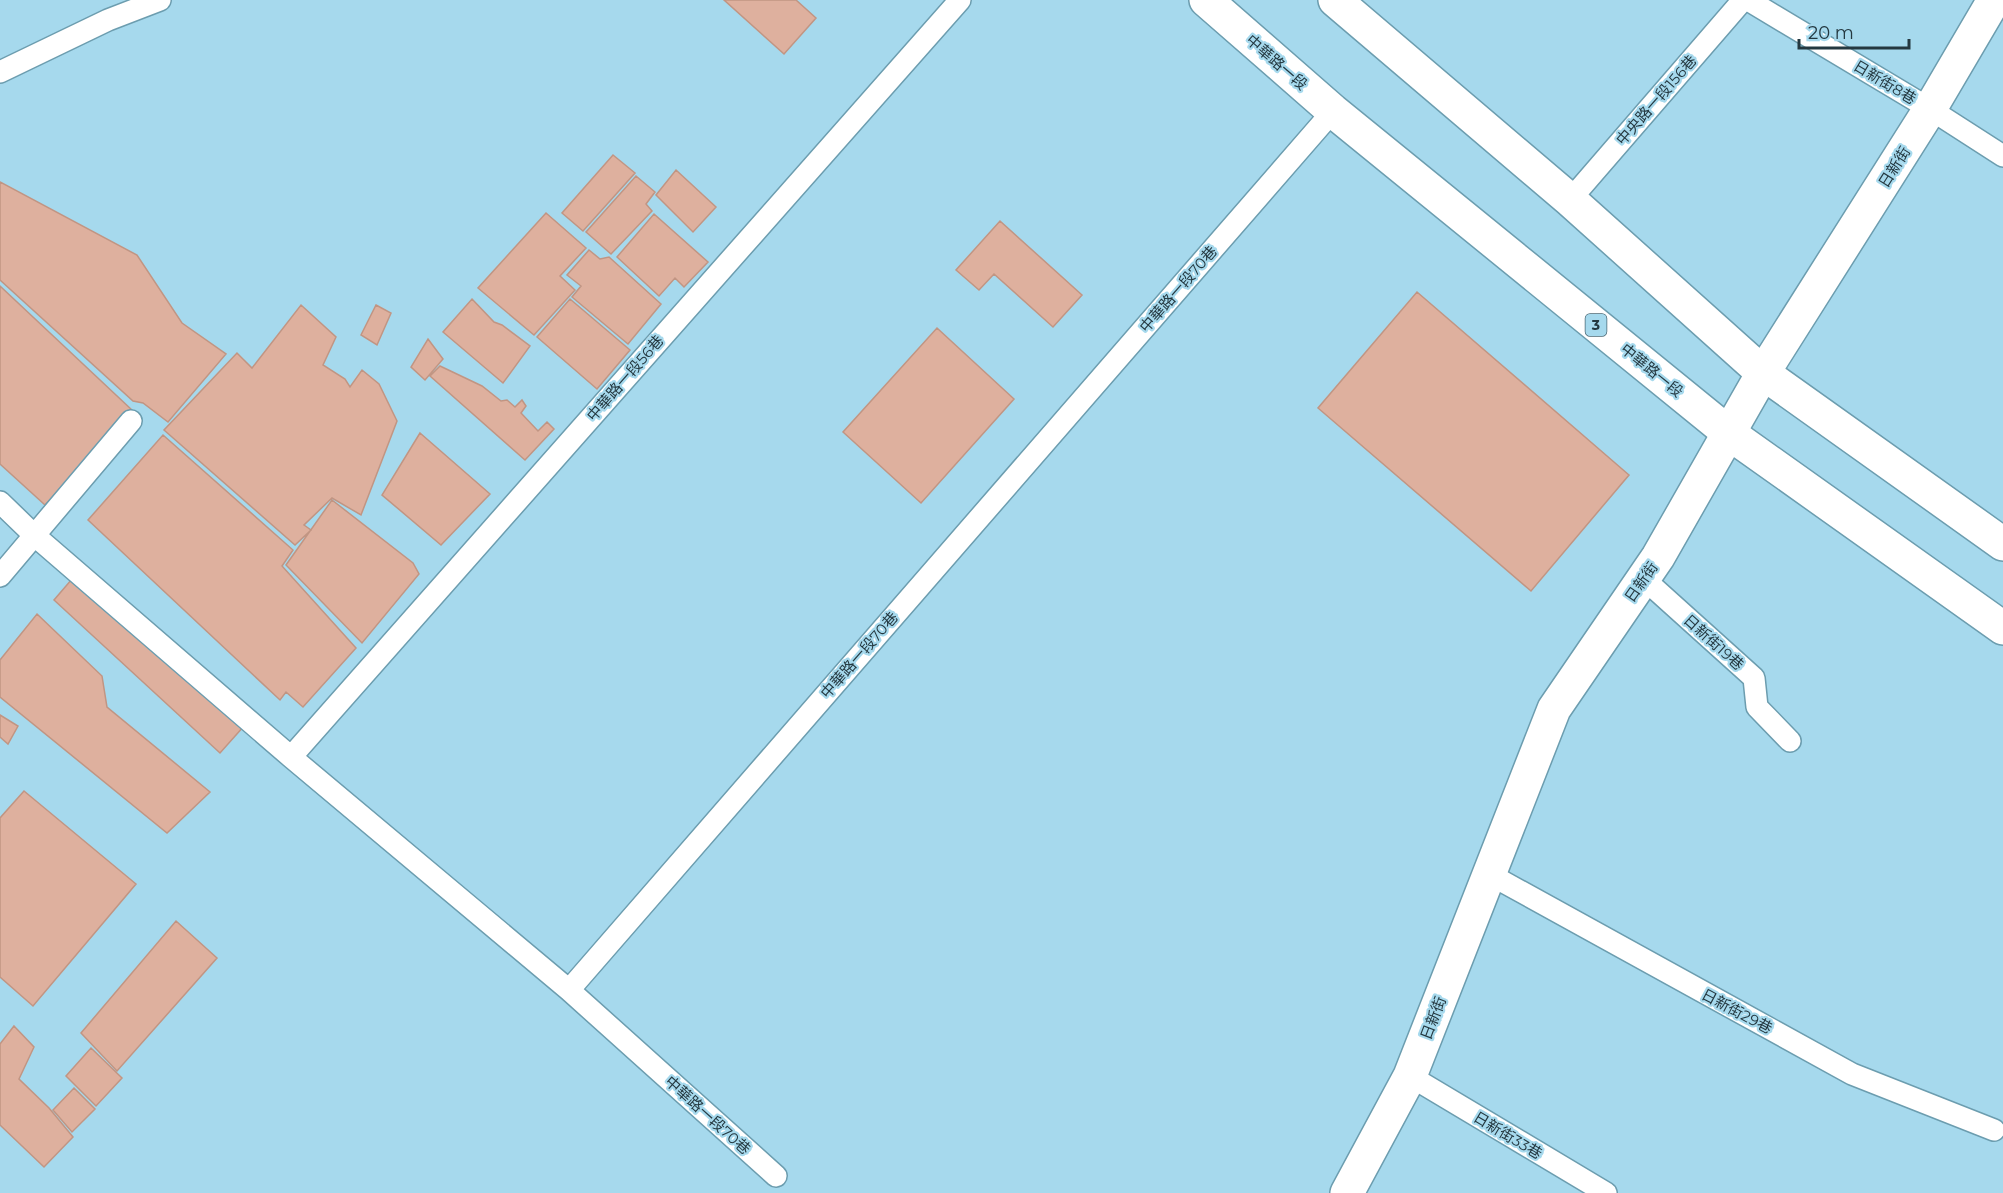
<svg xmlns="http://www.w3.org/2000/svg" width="2003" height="1193" viewBox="0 0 2003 1193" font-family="Montserrat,'Noto Sans TC',sans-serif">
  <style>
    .building { fill: #deb09e; stroke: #c19583; stroke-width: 1.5 }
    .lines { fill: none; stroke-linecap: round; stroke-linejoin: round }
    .service-casing { stroke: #6c9daf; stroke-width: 24 }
    .minor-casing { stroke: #6c9daf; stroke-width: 36 }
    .primary-casing { stroke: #6c9daf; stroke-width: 36 }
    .service { stroke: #fff; stroke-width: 21 }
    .minor { stroke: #fff; stroke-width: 33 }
    .primary { stroke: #fff; stroke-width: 33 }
    .labels { text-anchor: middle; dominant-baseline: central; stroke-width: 4.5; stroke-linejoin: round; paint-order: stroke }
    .shield { fill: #a6d9ed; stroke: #4b6874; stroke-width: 1.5 }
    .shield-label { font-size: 14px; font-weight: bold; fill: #243840 }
    .street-label { font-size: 15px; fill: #243840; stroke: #a6d9ed }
  </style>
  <rect width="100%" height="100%" fill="#a6d9ed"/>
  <path class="building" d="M724 0H796L816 18 784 54Z
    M613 155 635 173 583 231 562 213Z
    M676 170 716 207 693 232 656 195Z
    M636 176 655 192 646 204 652 211 611 254 586 232Z
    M0 182 137 255 182 323 226 354 168 422 143 403 133 401 0 280Z
    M546 213 586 248 560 276 575 290 534 335 478 288Z
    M654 214 708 262 684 287 675 278 659 296 617 257Z
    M1000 221 1082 295 1053 327 994 274 979 290 956 270Z
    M589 250 600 259 609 257 661 304 628 344 572 297 581 286 567 275Z
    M0 286 133 411 45 505 0 464Z
    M1417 292 1629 475 1531 591 1318 408Z
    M472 299 494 322 502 325 530 346 503 383 443 332Z
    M570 299 630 350 597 389 537 337Z
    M301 305 336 337 323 365 345 379 350 387 362 370 379 384 397 421 361 515 332 498 304 525 311 530 295 545 164 430 237 353 252 368Z
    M376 305 391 313 377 345 361 335Z
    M937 328 1014 399 921 503 843 432Z
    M428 339 443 359 425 380 411 367Z
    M440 366 482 386 501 401 507 400 515 407 522 400 526 406 521 413 538 431 547 422 554 429 525 460 430 376Z
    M420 433 490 494 441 545 382 495Z
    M163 435 293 550 282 566 356 648 303 707 286 692 280 700 88 520Z
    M332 500 413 563 419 574 362 643 286 565Z
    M72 579 244 726 220 753 54 600Z
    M37 614 102 676 107 707 210 792 167 833 0 697V660Z
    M0 715 18 726 8 744 0 737Z
    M24 791 136 884 33 1006 0 977V818Z
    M176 921 217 958 117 1071 81 1033Z
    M14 1026 34 1047 19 1079 49 1108 73 1137 44 1167 0 1125V1044Z
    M91 1048 122 1078 96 1106 66 1076Z
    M74 1088 95 1109 72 1132 53 1110Z"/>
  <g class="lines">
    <defs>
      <path id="service" d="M1748 0 1930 109 2003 156
        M0 72 108 20 160 0
        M1570 200 1743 0
        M0 502 34 535 291 757 569 990
        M0 576 131 421
        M1643 578 1754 678 1757 707 1790 741
        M291 757 960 0
        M1489 874 1852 1074 1994 1130
        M1410 1076 1606 1193
        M776 1176 569 990 1333 111"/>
      <path id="minor" d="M1347 1193 1410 1076 1554 709 1658 557 1763 373 1930 109 1994 0"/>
      <path id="primary" d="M1206 0 1333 111 1730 434 2003 628
        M1335 0 1570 200 1763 373 2003 544"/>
    </defs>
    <use href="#service" class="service-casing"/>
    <use href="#minor" class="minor-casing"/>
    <use href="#primary" class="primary-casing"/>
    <use href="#service" class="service"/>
    <use href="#minor" class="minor"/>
    <use href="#primary" class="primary"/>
  </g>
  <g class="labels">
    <rect class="shield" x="1585.5" y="314" width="21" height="22" rx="4.5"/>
    <g class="shield-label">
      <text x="1596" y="325">3</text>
    </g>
    <g class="street-label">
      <text transform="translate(1277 62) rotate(41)">中華路一段</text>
      <text transform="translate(1885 82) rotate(31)">日新街8巷</text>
      <text transform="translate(1656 100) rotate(-49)">中央路一段156巷</text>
      <text transform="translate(1894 167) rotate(-58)">日新街</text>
      <text transform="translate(1178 289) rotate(-49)">中華路一段70巷</text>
      <text transform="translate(1652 370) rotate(39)">中華路一段</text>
      <text transform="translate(625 378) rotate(-49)">中華路一段56巷</text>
      <text transform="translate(1641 582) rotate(-55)">日新街</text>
      <text transform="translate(1714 642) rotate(42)">日新街19巷</text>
      <text transform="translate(859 655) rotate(-49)">中華路一段70巷</text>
      <text transform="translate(1737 1011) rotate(28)">日新街29巷</text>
      <text transform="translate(1433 1018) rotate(-69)">日新街</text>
      <text transform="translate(708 1115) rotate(42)">中華路一段70巷</text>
      <text transform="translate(1508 1135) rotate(31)">日新街33巷</text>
    </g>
  </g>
  <path d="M1799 39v9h110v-9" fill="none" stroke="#243840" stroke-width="3"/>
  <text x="1808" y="39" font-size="18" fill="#243840" stroke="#a6d9ed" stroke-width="4.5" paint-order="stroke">20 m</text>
</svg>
